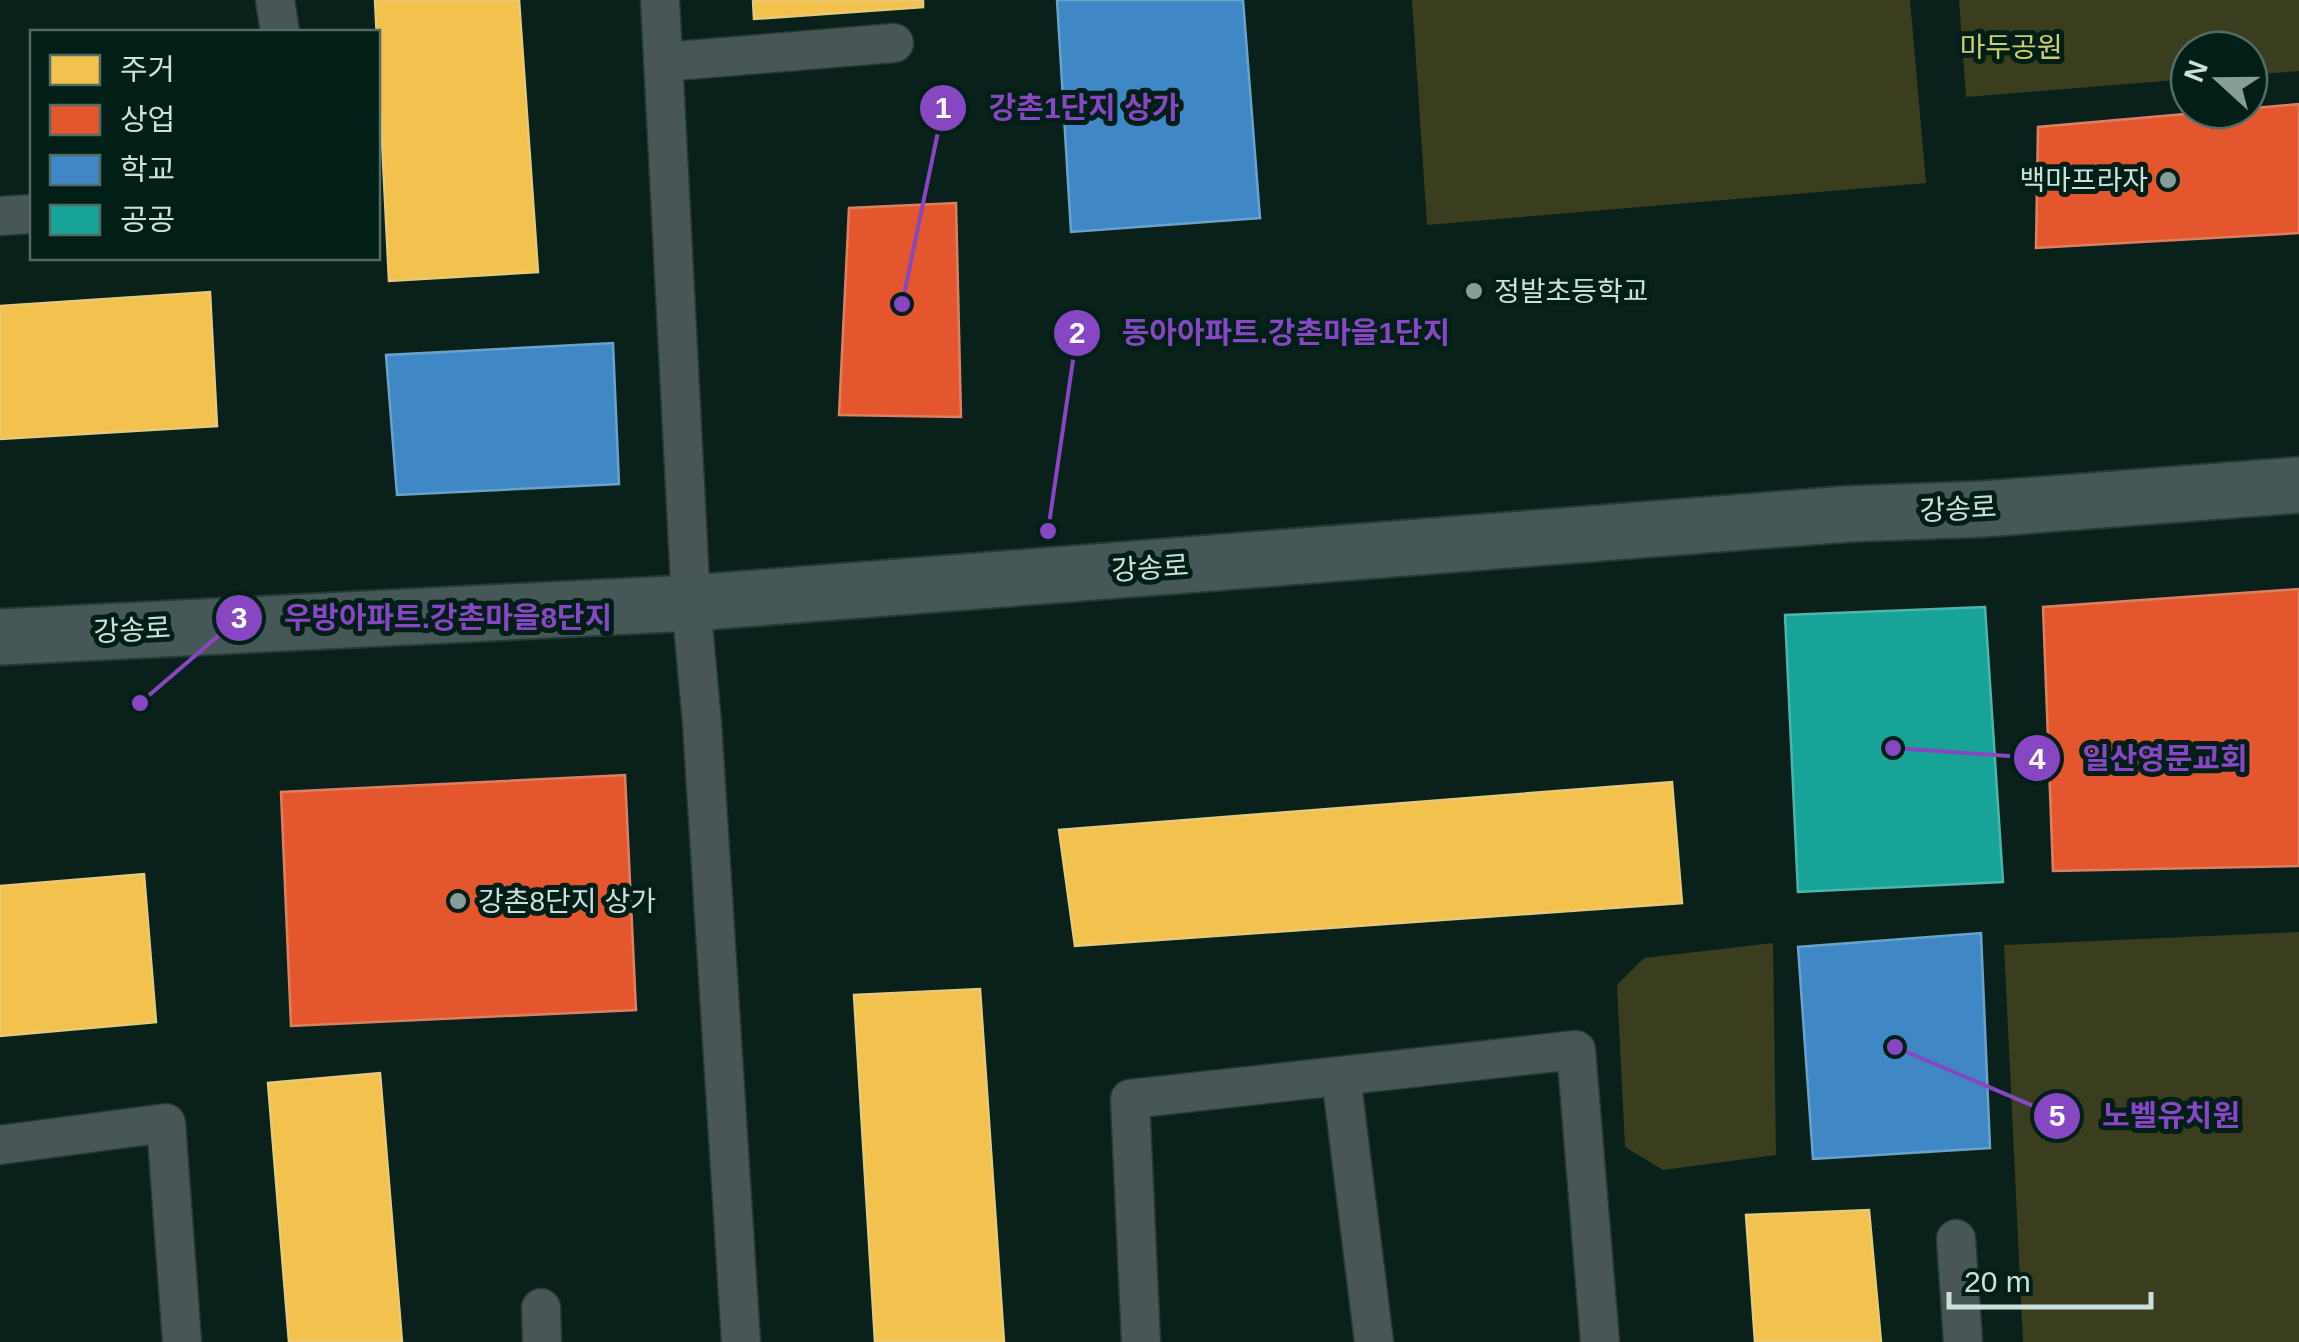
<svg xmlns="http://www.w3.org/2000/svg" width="2299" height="1342" viewBox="0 0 2299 1342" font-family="Helvetica,'Noto Sans KR',sans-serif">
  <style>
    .green { fill: #3b3e1e }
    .homes { fill: #f2c14e; stroke: #e6ca78; stroke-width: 2.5 }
    .shops { fill: #e4572e; stroke: #dc8062; stroke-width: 2.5 }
    .schools { fill: #3f88c5; stroke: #69a2cb; stroke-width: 2.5 }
    .public { fill: #17a398; stroke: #4db5ac; stroke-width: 2.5 }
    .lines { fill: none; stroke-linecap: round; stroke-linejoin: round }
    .service-casing { stroke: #263935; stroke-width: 41 }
    .secondary-casing { stroke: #263935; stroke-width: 59 }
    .service { stroke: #485656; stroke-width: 38 }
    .secondary { stroke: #455757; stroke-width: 55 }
    .poi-dot { fill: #879d97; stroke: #011e17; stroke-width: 4 }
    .labels { text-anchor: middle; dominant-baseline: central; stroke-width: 10; stroke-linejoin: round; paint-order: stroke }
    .park-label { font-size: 28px; fill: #cece6d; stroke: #011e17 }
    .poi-label { font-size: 28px; fill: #cbe0da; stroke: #011e17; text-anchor: start }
    .street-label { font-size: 28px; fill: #cbe0da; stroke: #011e17 }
    .leader { fill: none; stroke: #8747c3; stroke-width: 4 }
    .callout-dot { fill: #8747c3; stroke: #011e17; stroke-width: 4 }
    .mark-label { font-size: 30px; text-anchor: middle; font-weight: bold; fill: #fff }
    .callout-label { font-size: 30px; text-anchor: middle; font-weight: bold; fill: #8747c3; stroke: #011e17; stroke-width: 10; stroke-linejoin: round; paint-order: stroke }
  </style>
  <rect width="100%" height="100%" fill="#09201b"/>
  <path class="green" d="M1412 0H1910L1926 183 1427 225Z
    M1959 0H2299V71L2249 75V50H2189V79L1966 97Z
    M2299 932V1342H2023L2004 945Z
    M1773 943 1776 1155 1663 1170 1625 1147 1617 985 1644 958Z"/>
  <path class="homes" d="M375 0H519L538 272 389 281Z
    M753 0H923V7L754 19Z
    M210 292 217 426 0 439V306Z
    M1672 782 1682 903 1075 946 1059 830Z
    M144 874 156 1022 0 1036V886Z
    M980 989 1004 1342H875L854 995Z
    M380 1073 402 1342H289L268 1083Z
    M1869 1210 1881 1342H1755L1746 1215Z"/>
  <path class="shops" d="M2299 104V233L2036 248 2038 127Z
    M956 203 961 417 839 415 849 208Z
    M2299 589V866L2053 871 2043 607Z
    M625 775 636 1010 291 1026 281 792Z"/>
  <path class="schools" d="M1057 0H1243L1260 218 1071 232Z
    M613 343 619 484 397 495 386 355Z
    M1981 933 1990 1148 1813 1159 1798 947Z"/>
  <path class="public" d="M1985 607 2003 882 1798 892 1785 615Z"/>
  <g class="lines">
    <defs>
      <path id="service" d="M275 0 280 32
        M660 0 691 603 702 723 741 1342
        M663 62 894 43
        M0 216 32 214
        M1341 1076 1374 1342
        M0 1145 166 1123 182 1342
        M1956 1239 1963 1342
        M541 1308 542 1342
        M1141 1342 1130 1099 1576 1050 1600 1342"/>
      <path id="secondary" d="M0 637 691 603 1848 514 1983 509 2299 485"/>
    </defs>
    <use href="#service" class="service-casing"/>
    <use href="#secondary" class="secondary-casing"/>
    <use href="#service" class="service"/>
    <use href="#secondary" class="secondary"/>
  </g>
  <g class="poi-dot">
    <circle cx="2168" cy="180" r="10"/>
    <circle cx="1474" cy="291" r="10"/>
    <circle cx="458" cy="901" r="10"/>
  </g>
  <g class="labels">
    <g class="park-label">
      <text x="2011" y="47">마두공원</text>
    </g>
    <g class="poi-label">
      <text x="2148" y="180" text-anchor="end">백마프라자</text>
      <text x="1494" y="291">정발초등학교</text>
      <text x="478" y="901">강촌8단지 상가</text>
    </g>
    <g class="street-label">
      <text transform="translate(1958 509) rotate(-3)">강송로</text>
      <text transform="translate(1150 568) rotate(-4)">강송로</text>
      <text transform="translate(132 630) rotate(-3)">강송로</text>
    </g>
  </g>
  <path class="leader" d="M902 304L943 108M1048 531L1077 333M140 703L239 618M1893 748L2037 758M1895 1047L2057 1116"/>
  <g class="callout-dot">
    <circle cx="902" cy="304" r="10"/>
    <circle cx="1048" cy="531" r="10"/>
    <circle cx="140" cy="703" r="10"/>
    <circle cx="1893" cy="748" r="10"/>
    <circle cx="1895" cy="1047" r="10"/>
    <circle cx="943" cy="108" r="25"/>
    <circle cx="1077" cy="333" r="25"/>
    <circle cx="239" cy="618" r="25"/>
    <circle cx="2037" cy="758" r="25"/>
    <circle cx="2057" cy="1116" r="25"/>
  </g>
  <g class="mark-label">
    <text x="943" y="118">1</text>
    <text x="1077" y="343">2</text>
    <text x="239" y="628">3</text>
    <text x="2037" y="769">4</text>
    <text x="2057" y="1126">5</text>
  </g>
  <g class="callout-label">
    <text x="1084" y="118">강촌1단지 상가</text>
    <text x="1286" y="343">동아아파트.강촌마을1단지</text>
    <text x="448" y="628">우방아파트.강촌마을8단지</text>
    <text x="2165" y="769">일산영문교회</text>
    <text x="2171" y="1126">노벨유치원</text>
  </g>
  <rect x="30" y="30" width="350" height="230" fill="#011e17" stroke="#526c65" stroke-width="2.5"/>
  <rect x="50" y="55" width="50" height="30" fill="#f2c14e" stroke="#526c65" stroke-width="2.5"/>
  <text x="120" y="80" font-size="30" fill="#cbe0da">주거</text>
  <rect x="50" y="105" width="50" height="30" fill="#e4572e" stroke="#526c65" stroke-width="2.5"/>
  <text x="120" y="130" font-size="30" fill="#cbe0da">상업</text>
  <rect x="50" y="155" width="50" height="30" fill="#3f88c5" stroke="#526c65" stroke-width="2.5"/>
  <text x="120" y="180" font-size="30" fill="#cbe0da">학교</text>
  <rect x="50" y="205" width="50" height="30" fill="#17a398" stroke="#526c65" stroke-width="2.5"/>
  <text x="120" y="230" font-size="30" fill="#cbe0da">공공</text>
  <g transform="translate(2219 80) rotate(291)"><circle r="48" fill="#011e17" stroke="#526c65" stroke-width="2.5"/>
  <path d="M0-8L18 38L0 25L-18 38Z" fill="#879d97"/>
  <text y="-15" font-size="28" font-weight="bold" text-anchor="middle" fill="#cbe0da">N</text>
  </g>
  <path d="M1949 1292v15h202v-15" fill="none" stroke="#cbe0da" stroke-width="5"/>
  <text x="1964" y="1292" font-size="30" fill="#cbe0da" stroke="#011e17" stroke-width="8" paint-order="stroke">20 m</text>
</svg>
